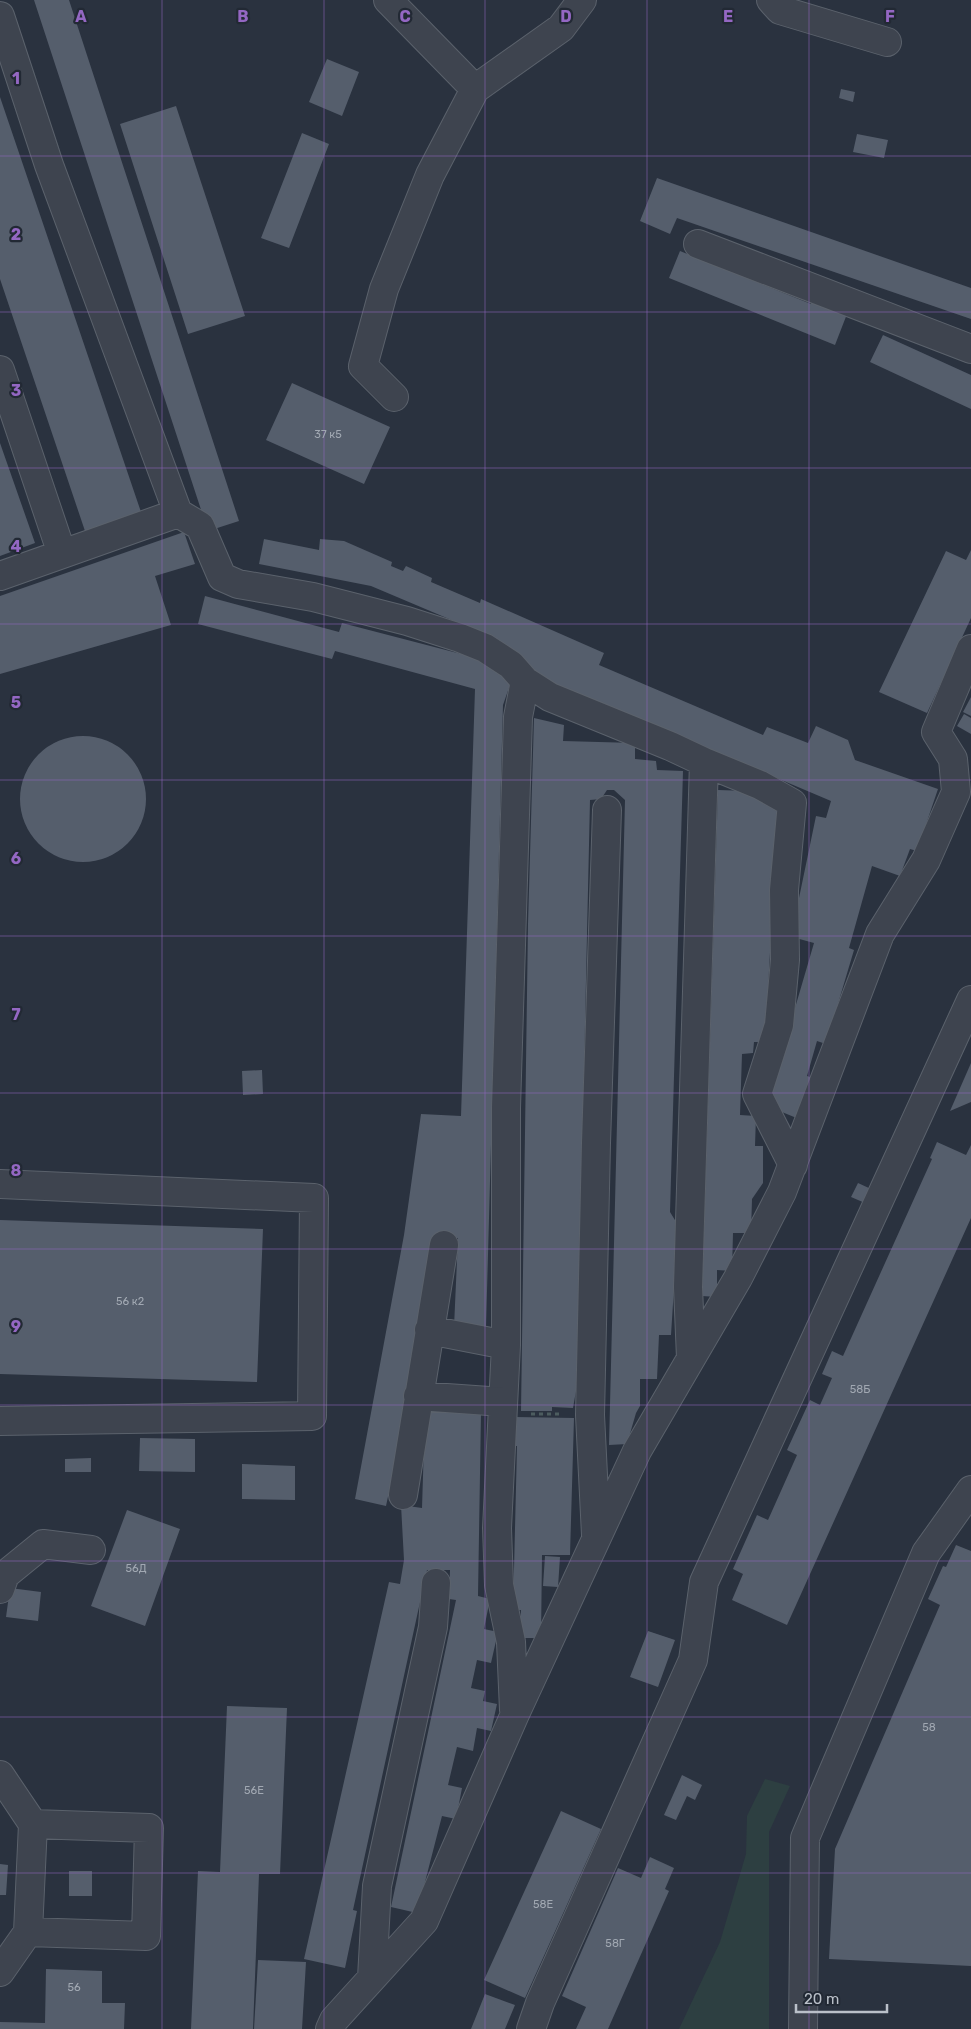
<svg xmlns="http://www.w3.org/2000/svg" width="971" height="2029" viewBox="0 0 971 2029" font-family="Rubik,sans-serif">
  <style>
    .green { fill: #2d3f41 }
    .building { fill: #555e6c }
    .lines { fill: none; stroke-linecap: round; stroke-linejoin: round }
    .minor-casing { stroke: #5b626c; stroke-width: 30 }
    .path { stroke: #4c5c5f; stroke-width: 3; stroke-dasharray: 4 4; stroke-linecap: butt }
    .minor { stroke: #3e444f; stroke-width: 28 }
    .grid { fill: none; stroke: #9467c3; stroke-width: 1; stroke-opacity: 0.55 }
    .labels { text-anchor: middle; dominant-baseline: central; stroke-width: 4.5; stroke-linejoin: round; paint-order: stroke }
    .number-label { font-size: 11px; fill: #a1a8b2 }
    .grid-label { font-size: 16px; text-anchor: middle; font-weight: bold; fill: #9467c3; stroke: #222934; stroke-width: 4.5; stroke-linejoin: round; paint-order: stroke }
  </style>
  <rect width="100%" height="100%" fill="#2a323f"/>
  <path class="green" d="M765 1779 790 1786 769 1832V2029H679L720 1942 746 1854 747 1816Z"/>
  <path class="building" d="M34 0H69L239 521 208 531Z
    M327 59 359 72 342 116 309 102Z
    M841 89 855 92 853 102 839 98Z
    M0 97 141 512 85 531 0 279Z
    M176 106 245 316 188 334 120 124Z
    M302 133 329 144 289 248 261 238Z
    M857 134 888 140 884 158 853 152Z
    M657 178 971 288V319L677 218 670 234 640 221Z
    M680 251 811 304 812 299 847 314 835 345 669 278Z
    M883 335 971 375V409L870 362Z
    M292 383 390 427 364 484 266 440Z
    M0 443 35 543 0 556Z
    M184 532 195 564 155 576 171 625 0 674V596Z
    M264 539 319 550 320 539 344 541 392 562 391 566 403 571 406 566 432 578 431 582 480 603 481 599 604 653 599 665 763 735 767 727 808 743 816 726 848 740 855 760 938 789 917 851 910 849 900 876 872 866 849 948 854 950 826 1044 817 1041 807 1076 816 1079 799 1119 777 1110 769 1097 814 943 792 937 794 903 799 898 816 816 826 818 831 801 529 673 468 627 371 586 259 564Z
    M971 550V618L927 713 879 692 946 551 966 560Z
    M205 596 339 632 342 623 492 662 513 676 503 705 486 1328 454 1327 458 1238 432 1237 401 1436 386 1506 355 1499 404 1235 421 1114 461 1116 475 689 335 651 332 659 198 624Z
    M971 697V716L963 712Z
    M964 714 971 718V734L957 726Z
    M534 718 564 725 563 741 635 743V759L656 761 657 770 683 771 670 1212 678 1225 671 1335H659L657 1379H640V1406L636 1413 627 1444 609 1445 625 800 614 790H607L601 799 590 800 579 1296V1391H576L573 1408 552 1407V1411H521L528 924Z
    M20 799a63 63 0 1 1 126 0a63 63 0 1 1-126 0Z
    M718 790 748 791 778 810 765 1042H754L753 1053 742 1054 740 1115 756 1116 755 1146H763V1183L752 1199 751 1233H733L732 1271 717 1270V1297L702 1296Z
    M971 1063V1102L950 1111Z
    M262 1070 263 1094 243 1095 242 1071Z
    M937 1142 966 1155 971 1145V1218L787 1625 732 1600 743 1574 733 1569 757 1515 768 1520 797 1455 787 1450 810 1400 820 1405 832 1378 822 1374 832 1351 843 1356 932 1159 930 1158Z
    M858 1183 871 1189 865 1203 851 1197Z
    M0 1220 263 1229 257 1382 0 1374Z
    M425 1411 481 1413 478 1596 490 1599 484 1629 498 1632 491 1663 477 1660 471 1688 485 1691 483 1701 497 1704 491 1731 477 1728 473 1751 457 1747 448 1785 462 1788 456 1819 442 1816 417 1913 391 1907 456 1600 449 1599 450 1570H427L353 1910 357 1911 345 1968 304 1959 389 1582 400 1584 404 1560 401 1505 422 1508Z
    M515 1417 574 1418 570 1555H542L541 1638H520L521 1610H513L517 1446H514Z
    M140 1438 195 1439V1472L139 1471Z
    M91 1458V1472H65V1459Z
    M242 1464 295 1466V1500L242 1499Z
    M127 1510 180 1529 145 1626 91 1606Z
    M956 1545 971 1551V1966L829 1959 835 1849 940 1605 928 1599 943 1566 946 1567Z
    M545 1556 560 1557 558 1587 543 1586Z
    M10 1588 41 1592 38 1621 6 1617Z
    M648 1631 675 1640 658 1687 630 1677Z
    M227 1706 287 1708 280 1874H259L253 2029H191L198 1871 220 1872Z
    M682 1775 702 1785 695 1800 687 1796 676 1820 664 1815Z
    M561 1811 601 1829 525 1998 484 1980Z
    M650 1857 674 1868 665 1889 669 1891 608 2029H576L586 2007 562 1996 618 1868 641 1878Z
    M0 1864 8 1865 6 1895H0Z
    M69 1871H92V1896H69Z
    M258 1960 306 1962 302 2029H254Z
    M46 1969 102 1971V2003H125L124 2029H0V2022L45 2023Z
    M485 1994 515 2005 505 2029H471Z"/>
  <g class="lines">
    <defs>
      <path id="minor" d="M388 0 475 89
        M771 0 780 10 887 42
        M0 16 49 165 178 513 200 526 222 577 238 584 313 597 407 621 460 638 485 648 511 665 525 681 550 697 670 746 704 762 760 785 792 803 784 890 785 960 779 1025 757 1094 793 1165
        M698 244 971 349
        M0 370 62 554
        M394 397 363 366 384 289 430 175 475 89 561 28 582 0
        M0 576 178 513
        M0 1184 314 1198 312 1416 0 1421
        M429 1330 506 1345
        M691 1358 688 1287 704 762
        M418 1396 503 1402
        M403 1495 444 1245
        M596 1535 590 1415 596 1143 607 810
        M0 1589 5 1575 43 1544 91 1550
        M514 1710 511 1642 499 1585 497 1528 506 1345V1108L518 717 525 681
        M0 1775 33 1824 28 1932 0 1972
        M28 1932 146 1936 149 1828 33 1824
        M372 1978 377 1886 433 1627 436 1583
        M330 2029 334 2020 424 1921 515 1714 637 1451 738 1278 782 1192 880 934 926 860 956 792 953 759 936 732 971 649
        M531 2029 540 2003 693 1660 704 1582 971 1000
        M803 2029 805 1838 926 1553 971 1490"/>
    </defs>
    <use href="#minor" class="minor-casing"/>
    <path class="path" d="M531 1414H562"/>
    <use href="#minor" class="minor"/>
  </g>
  <path class="grid" d="M162 0V2029M324 0V2029M485 0V2029M647 0V2029M809 0V2029M0 156H971M0 312H971M0 468H971M0 624H971M0 780H971M0 936H971M0 1093H971M0 1249H971M0 1405H971M0 1561H971M0 1717H971M0 1873H971"/>
  <g class="labels">
    <g class="number-label">
      <text x="328" y="434">37 к5</text>
      <text x="130" y="1301">56 к2</text>
      <text x="860" y="1389">58Б</text>
      <text x="136" y="1568">56Д</text>
      <text x="929" y="1727">58</text>
      <text x="254" y="1790">56Е</text>
      <text x="543" y="1904">58Е</text>
      <text x="615" y="1943">58Г</text>
      <text x="74" y="1987">56</text>
    </g>
  </g>
  <g class="grid-label">
    <text x="81" y="22">A</text>
    <text x="243" y="22">B</text>
    <text x="405" y="22">C</text>
    <text x="566" y="22">D</text>
    <text x="728" y="22">E</text>
    <text x="890" y="22">F</text>
    <text x="16" y="84">1</text>
    <text x="16" y="240">2</text>
    <text x="16" y="396">3</text>
    <text x="16" y="552">4</text>
    <text x="16" y="708">5</text>
    <text x="16" y="864">6</text>
    <text x="16" y="1020">7</text>
    <text x="16" y="1176">8</text>
    <text x="16" y="1332">9</text>
  </g>
  <path d="M796 2004v8h91v-8" fill="none" stroke="#bac0c9" stroke-width="2.5"/>
  <text x="804" y="2004" font-size="15" fill="#bac0c9" stroke="#222934" stroke-width="4" paint-order="stroke">20 m</text>
</svg>
